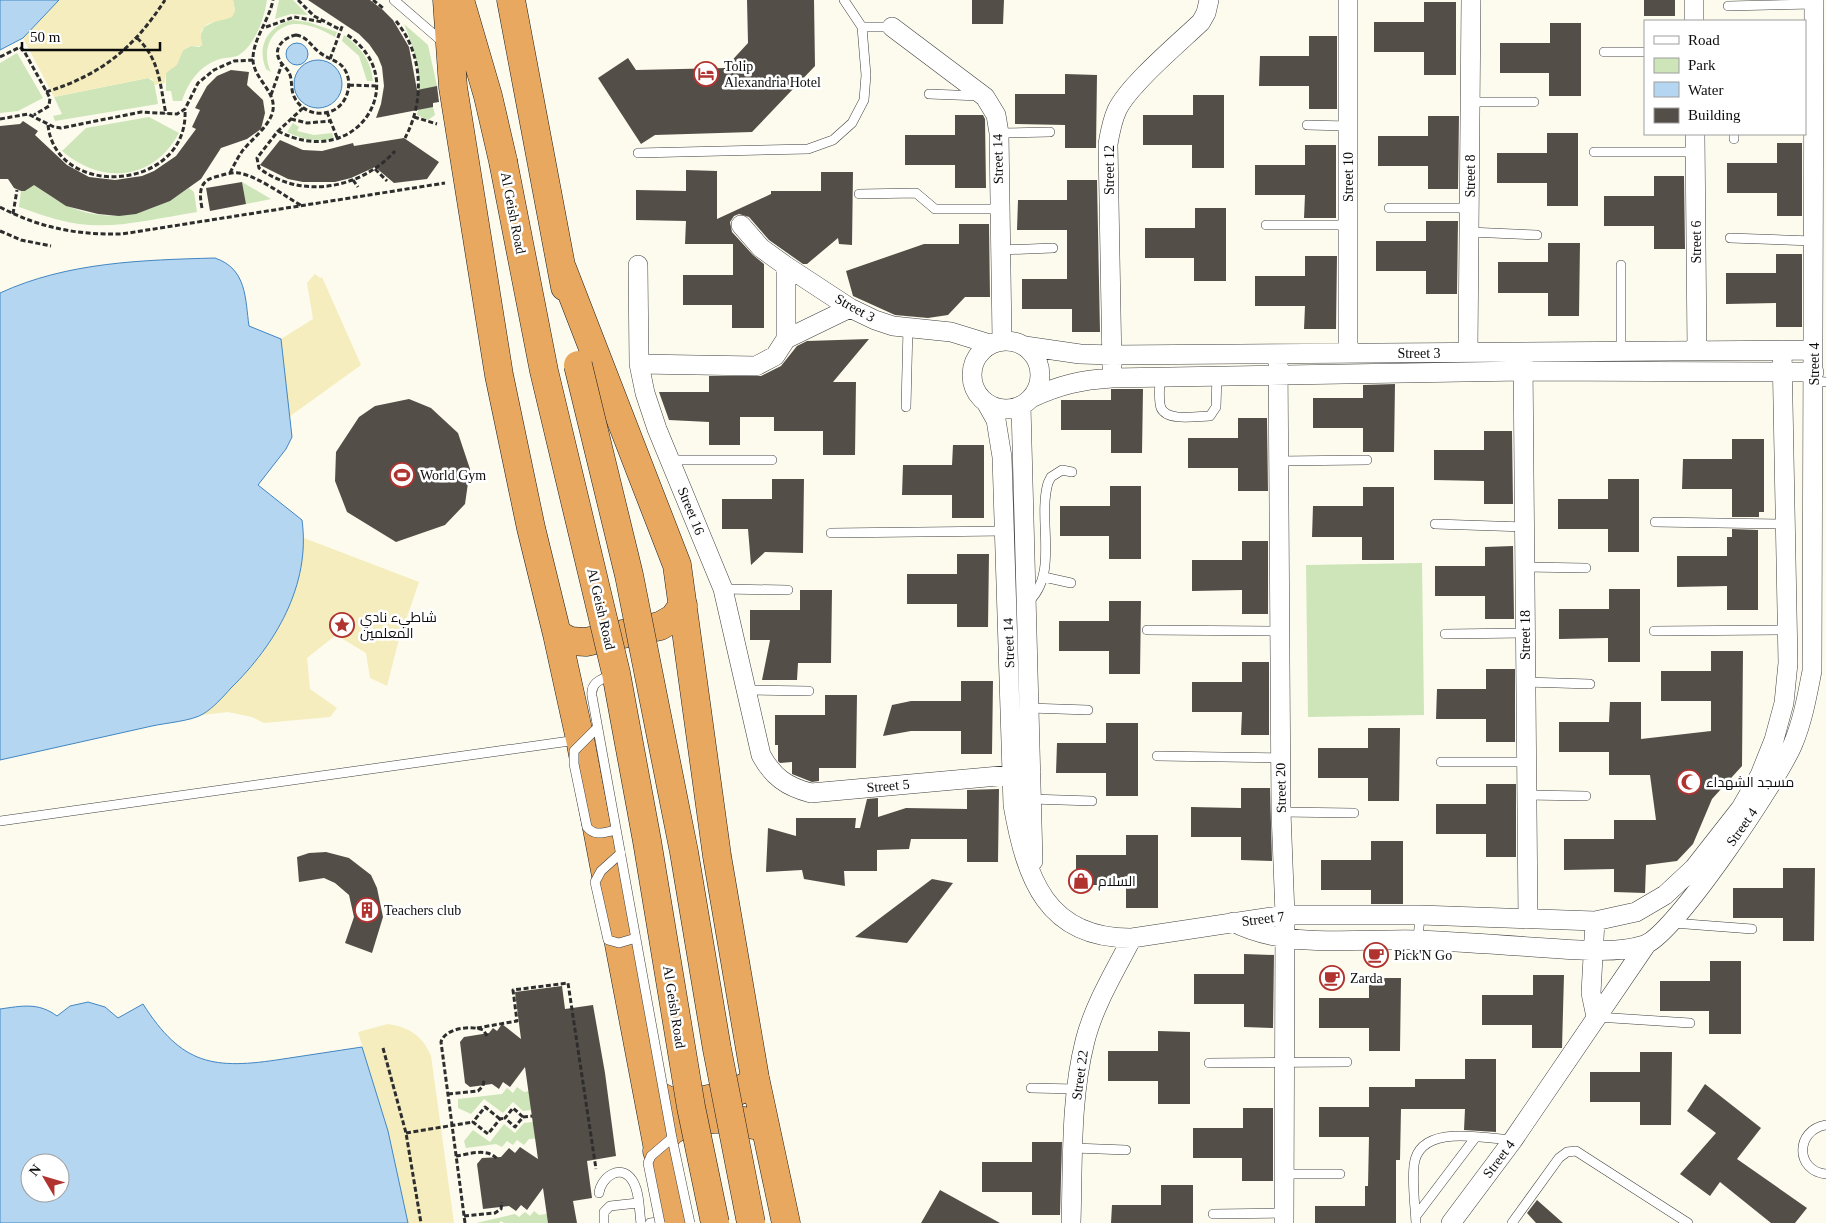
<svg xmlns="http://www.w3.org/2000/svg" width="1826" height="1223" viewBox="0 0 1826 1223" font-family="'Times New Roman',Cairo,serif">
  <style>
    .green { fill: #cde5b9 }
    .sand { fill: #f5edbd }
    .water { fill: #b5d6f1; stroke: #4286c2; fill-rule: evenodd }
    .building { fill: #544e49 }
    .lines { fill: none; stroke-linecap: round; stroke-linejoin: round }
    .lane-casing { stroke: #3f3f3f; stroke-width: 10 }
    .street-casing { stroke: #3f3f3f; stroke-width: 20 }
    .highway-casing { stroke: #1d1d1d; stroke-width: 29 }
    .path { stroke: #2e2e2e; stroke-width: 3; stroke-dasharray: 5 2.5; stroke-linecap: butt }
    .lane { stroke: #fff; stroke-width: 9 }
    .street { stroke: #fff; stroke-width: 19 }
    .highway { stroke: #e8a860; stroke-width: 28 }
    .lane-bridge-casing { stroke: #3f3f3f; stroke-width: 10; stroke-linecap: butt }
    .highway-bridge-casing { stroke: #1d1d1d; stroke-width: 29; stroke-linecap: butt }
    .lane-bridge { stroke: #fff; stroke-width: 9 }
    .highway-bridge { stroke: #e8a860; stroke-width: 28 }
    .labels { text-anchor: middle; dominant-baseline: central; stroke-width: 5; stroke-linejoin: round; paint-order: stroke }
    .poi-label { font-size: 14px; fill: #0c0c0c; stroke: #fff; text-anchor: start }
    .street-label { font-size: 14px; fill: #0c0c0c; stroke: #fff }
  </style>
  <rect width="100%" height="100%" fill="#fdfbed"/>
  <path class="green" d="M233 0H267C264 18 256 44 239 55 234 58 226 57 220 59 200 65 188 82 182 101H173L171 91H166V73L178 61 183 50 191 46 200 47 201 34 204 27 235 11Z
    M279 0H293L308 15 291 14 275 19Z
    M293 20 308 22 337 32 335 37C323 30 308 23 294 24 270 27 261 52 271 72L266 69C256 45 269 25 293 20Z
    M404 24 428 45 437 86 429 107H433L435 115 428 120 417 115C423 81 417 55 404 24Z
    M344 35C361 48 371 60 373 81H367L359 56 342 41Z
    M17 53 43 98 18 111 0 113V63Z
    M148 78 154 82 158 104 55 121 53 116 62 114 54 97Z
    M149 117 179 133C153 181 102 185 62 151L86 128Z
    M293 123 299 127 297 131 314 135 332 133 334 139C317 142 303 140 287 132Z
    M242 182 271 199 246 204Z
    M34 183C82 227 138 224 189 188L194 192 197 212C158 218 118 229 79 224 58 221 39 214 19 207L21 191H26Z
    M1422 563 1424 715 1308 717 1306 565Z
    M517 1087 524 1092 535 1090 531 1110 523 1111 513 1102 503 1113 484 1099 471 1114 458 1108V1099L502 1094 507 1088 513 1093Z
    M533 1122 542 1138 529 1139 524 1145 517 1140 513 1145 507 1141 502 1147 496 1144 466 1148 464 1141 473 1130 490 1142 504 1124 515 1133 524 1123Z
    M534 1211 539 1215 553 1213 554 1218 548 1220V1223H504L501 1221 499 1223H476L515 1214 519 1217 525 1212 530 1216Z"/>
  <path class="sand" d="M59 0H233L235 11 232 17C222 22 202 20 201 34 200 39 203 42 202 46H191L183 50 177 65 166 73 165 83 155 85 152 79 148 78 54 97 23 38Z
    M315 274 320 278 322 277 361 365 289 417 281 339 313 319 307 283Z
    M304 538 419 582 398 643 387 686 370 678 366 653 336 635 307 658 310 689 337 708 330 717 264 723 252 717 228 712 202 715C264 660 294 621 304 538Z
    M388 1024C409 1027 423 1036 431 1056L454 1223H408L388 1131 358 1032Z"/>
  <path class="water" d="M0 0H59L23 38 0 50Z
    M286 54a11 11 0 1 1 22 0a11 11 0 1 1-22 0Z
    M294 84a24 24 0 1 1 48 0a24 24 0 1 1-48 0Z
    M215 258C247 269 245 298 249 326L281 339 292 437 286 449 258 485 302 520C311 585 275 645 231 688 223 697 213 708 203 714 192 721 165 723 152 726 101 737 51 749 0 760V293C67 262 143 260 215 258Z
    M88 1002 105 1007 118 1018 143 1004C182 1065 213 1070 283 1059 309 1055 336 1051 362 1047L388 1131 408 1223H0V1009C22 1006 38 1002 57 1016L70 1006ZM30 1163H60V1193H30Z"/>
  <path class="building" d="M308 0H370L383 10 393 20 409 47 417 90 437 86 439 102 433 103V107L376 118 381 104 384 86 382 67 378 57 369 44 359 34Z
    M747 0H814L815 66 752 132 655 135 641 144 598 78 628 58 636 70 725 68 748 43Z
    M972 0H1004L1003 24H972Z
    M1644 0H1675V16H1644Z
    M1424 2H1456V75H1424V52H1374V22H1424Z
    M1550 23H1581V96H1549V73H1500V43H1550Z
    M1309 36H1337V109H1309V86H1259L1260 56H1309Z
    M231 70 249 72 247 85 263 100 265 113 261 129 247 139 221 148 201 179 170 201 136 214 119 216 98 214 66 206 34 185 25 191H21L14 188 8 179H0V126L20 124 23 121 38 131 35 135 67 165 89 177 115 180 142 176 154 171 176 156 196 129 192 127 200 110 195 108 207 86 217 76Z
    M1065 74 1097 75 1096 148H1065V125L1015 124V94H1065Z
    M1193 95H1224V168H1192V145H1143V115H1193Z
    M955 115H983L985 119 986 188H955V165H905V135H955Z
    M1428 116H1459L1458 189H1428V166H1378V136H1428Z
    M1547 133H1578V206H1547V183H1497V153H1547Z
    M404 138 439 162 427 179 394 183 375 167 351 178 335 182H303L288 179 260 165 280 140 303 150 322 151 353 143 354 146Z
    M1777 143H1802V216H1777V193H1727V163H1777Z
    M1305 145H1336V218H1304L1305 195H1255V165H1305Z
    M686 170 717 171V219L771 194V191H821V172H853L852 245 839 244 838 238 807 264H803L769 240 749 217 739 214 734 216 730 222 732 232 753 255 764 264V328H732V305H683V275H733V244H685L686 221 636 220V190L686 191Z
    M1654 176H1684L1685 249H1654V226H1604V196H1654Z
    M1067 180H1097L1100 332H1072V309H1022V279H1067V230H1017L1018 200H1067Z
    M242 182 246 204 210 211 206 188Z
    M1195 208H1226V281H1194V258H1145V228H1195Z
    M1426 221H1458L1457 294H1426V271H1376V241H1426Z
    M959 224H989L990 297H965L948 315 928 318 895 315 853 296 846 271 924 244H959Z
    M1548 243H1580L1579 316H1548V293H1498V262H1548Z
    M1776 254H1802V327H1776V303L1726 304V273H1776Z
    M1305 256H1337L1336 329H1304L1305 306H1255V276H1305Z
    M869 339 833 382H856L855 455H823V431H774V417H740V445H709V422L669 420 659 392H709V376H761L781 366 797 346 807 341Z
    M1395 384 1394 452H1363V428H1313V398H1363V385Z
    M1111 389H1143L1142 453H1111V430H1061V400H1111Z
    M409 399 431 408 458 433 470 469 465 504 445 525 396 542 347 512 335 481 336 452 359 417 375 406Z
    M1238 418H1267L1268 491H1238V468H1188V438H1238Z
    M1484 431H1512L1513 504H1484V481L1434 480V450H1484Z
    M1732 439H1764V512H1759V517H1732V489H1682L1683 459H1732Z
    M953 445H984V518H952V495H902L903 465H952Z
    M772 479H804L803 553 765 552 751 565 748 529H722V499H772Z
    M1608 479H1639V552H1608V529H1558V499H1608Z
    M1110 486H1141V559H1109V536H1060V506H1110Z
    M1363 487H1394V560H1362V537H1312L1313 506H1363Z
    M1732 529 1758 530V610H1727V586L1677 587V556H1727V537H1732Z
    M1242 541H1268V614H1242V590L1192 591V560H1242Z
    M1513 546 1514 619H1485V596H1435V566H1485V547Z
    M957 554H989L988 627H957V604H907V574H957Z
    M1609 589H1640V662H1608V638L1559 639V609H1609Z
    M800 590H832L831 663H798L797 680H762L770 640H750V610H800Z
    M1109 601H1141L1140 674H1109V651H1059V621H1109Z
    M1711 651H1743L1742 766 1712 799 1693 844 1677 861 1646 865 1645 893 1614 892V869L1564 870V839H1614V820H1656L1650 775H1609V752H1559V722H1609L1610 702H1641V739L1711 731V701H1661V671H1711Z
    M1242 662H1269V735H1241L1242 712H1192V682H1242Z
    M1486 669H1515V742H1486V719H1436L1437 689H1486Z
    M961 681H993L992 754H961V731H911L883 736 892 705 911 701H961Z
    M825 695H857L856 768H819V781L812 782 792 774V762L780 763 778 761V745H775V715H825Z
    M1106 723H1138V796H1106V773H1056L1057 743H1106Z
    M1368 728H1400L1399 801H1368V778H1318V748H1368Z
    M1486 784H1516V857H1486V834H1436V804H1486Z
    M1241 788H1270L1272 861 1241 860V837H1191V807L1241 808Z
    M999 789 998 862H967V839H911L909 849 877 850V871H844L845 886 804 879 802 870 766 872 768 828 796 836V818H856L855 828H860L867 799 878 798V817L906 808 967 809V790Z
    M1126 835H1158V908H1126V885H1076V855H1126Z
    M1371 841H1403V904H1371V890H1321V860H1371Z
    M326 852 349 858 371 875 377 888 383 917 372 953 345 943 354 917 349 895 335 883 324 878 299 882 297 857 309 853Z
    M1783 868H1815L1814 941H1783V918H1733V888H1783Z
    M932 879 953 883 907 943 855 937Z
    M1244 954 1274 955 1273 1028 1244 1027V1004H1194V974H1244Z
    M1710 961H1741V1034H1709V1011H1660V981H1710Z
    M1533 975H1564L1562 1048H1532V1025H1482V995H1533Z
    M1369 978H1401L1400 1051H1369V1028H1319V998H1369Z
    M562 986 565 1009 593 1005 605 1073 616 1156 587 1161 592 1198 573 1201 577 1223H548L543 1188 527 1210 521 1205 516 1211 509 1206 483 1209 477 1164 482 1158 501 1157 509 1148 515 1153 520 1147 538 1159 531 1110 525 1067 510 1087 503 1082 499 1089 492 1084 470 1087 465 1083 460 1042 464 1037 489 1033 493 1028 497 1031 502 1024 521 1039 515 992Z
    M1158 1031 1190 1032V1104H1158V1081H1108V1051H1158Z
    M1640 1052H1672L1671 1125H1640V1102H1590V1072H1640Z
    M1465 1059H1496V1132L1464 1130 1465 1109H1401L1400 1160H1396V1223H1315V1206H1365V1186H1368L1369 1137H1319V1107H1369V1087H1415V1079H1465Z
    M1705 1084 1761 1128 1737 1159 1807 1208 1795 1223H1771L1720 1182 1710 1196 1680 1174 1716 1133 1687 1111Z
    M1243 1108H1273V1181H1242V1158H1193V1128H1243Z
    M1032 1142H1062L1060 1215H1032V1192H982V1162H1032Z
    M1161 1185H1193V1223H1111L1112 1205H1161Z
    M940 1190 1000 1223H921Z
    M1537 1200 1563 1223H1536L1527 1213Z"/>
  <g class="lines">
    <defs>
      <path id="lane" d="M394 0 445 44
        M1728 6 1814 4
        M862 27H892
        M1604 52H1645
        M929 94 980 96
        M1470 102H1534
        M1307 125 1348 126
        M999 133 1050 132
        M1734 134V139
        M1594 152H1695
        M638 153 808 149 833 140 852 123 864 100 866 75 862 27 844 0
        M859 194 916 193 935 209H999
        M1389 208H1469
        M1266 225H1348
        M1469 232 1537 235
        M1730 238 1813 241
        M1000 250 1053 248
        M1621 265V351
        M1160 377C1160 386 1158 400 1161 408 1167 422 1198 416 1210 416L1216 407 1217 375
        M1813 381 1826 382
        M906 407 908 327
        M670 460H772
        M1279 461 1367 460
        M1655 522 1785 524
        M1435 524 1525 527
        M831 533 1005 531
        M1525 567 1586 568
        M1044 577 1071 583
        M723 589 788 590
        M1027 603C1060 575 1037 521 1048 483L1051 477 1062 470 1072 472
        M1147 630 1280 631
        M1654 631 1788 630
        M1445 634 1525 633
        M1525 682 1590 684
        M746 690 809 691
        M1029 708 1088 710
        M1157 756 1281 758
        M1441 762H1526
        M1526 795 1586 796
        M1031 799 1092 801
        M1281 812 1354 813
        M0 821 577 740
        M1673 923 1752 929
        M1418 940 1420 915
        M1597 1017 1690 1023
        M1209 1063 1347 1062
        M1031 1088 1076 1089
        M1826 1125C1795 1130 1795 1171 1826 1174
        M1074 1148 1126 1150
        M1284 1174H1340
        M599 1193C601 1177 621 1163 632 1180 640 1191 639 1211 641 1223
        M1213 1214 1284 1213
        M1416 1216 1475 1138
        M604 1223V1212L610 1206 638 1203
        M650 1223 666 1221
        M1416 1223C1415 1204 1412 1184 1414 1165 1419 1123 1483 1138 1511 1140
        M1512 1223 1559 1158 1567 1152 1576 1151 1688 1223"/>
      <path id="street" d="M1348 0V353
        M1694 0V21
        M892 27 985 97 996 115 999 133 1002 340
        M1695 134 1697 351
        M741 225 761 248 786 266 850 308 875 320 893 326 951 332 990 344
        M638 265 639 364 645 393 657 429 723 589 761 755C773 777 787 787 811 793L1031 773
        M786 339V266
        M972 375a34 34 0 1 1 68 0a34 34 0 1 1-68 0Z
        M1025 346 1080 354 1112 355 1813 350
        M1468 352 1471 0
        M1278 354 1281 812 1285 915 1284 1223
        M1523 358 1528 919
        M639 364 756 366 775 356 786 339 850 308
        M1112 367 1108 144C1110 132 1112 121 1117 110 1129 85 1179 43 1201 22L1206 13 1209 0
        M1031 398C1060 385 1080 380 1112 378L1523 371 1814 372
        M987 404 996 420 1002 457 1013 805C1026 878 1046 939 1132 938L1285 915H1420L1595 921 1636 912 1665 895 1694 868 1741 808 1760 775 1774 740 1784 703 1788 663 1782 350
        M1021 406 1033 861
        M1595 921 1591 993 1596 1017
        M1233 922C1285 950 1361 938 1419 940 1461 942 1504 945 1547 948 1576 950 1616 954 1644 945 1674 936 1779 778 1793 744 1803 720 1807 696 1812 671L1814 0
        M1071 1223C1073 1163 1070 1100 1085 1041 1094 1005 1115 971 1132 938
        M1451 1223 1513 1140 1646 945"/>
      <path id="highway" d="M447 0 453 87 499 375 531 528 557 634 580 739 672 1223
        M460 0 488 96 503 161
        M511 0 565 287
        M562 268 677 565 717 856 755 1078 786 1223
        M557 634 570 641 586 642 660 626 674 618 683 605
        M646 1084C665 1108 687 1104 714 1098 726 1095 737 1093 747 1086
        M657 1151C667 1125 689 1120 715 1119 728 1119 741 1118 753 1125"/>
    </defs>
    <use href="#lane" class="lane-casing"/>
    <use href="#street" class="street-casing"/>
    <use href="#highway" class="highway-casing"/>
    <path class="path" d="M298 0 314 16 341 30
      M373 0 383 8
      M396 21C423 54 425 101 405 138
      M266 27 294 17 323 22
      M296 35C308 37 310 45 319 52 326 58 336 60 342 66 354 79 349 102 334 110 318 118 299 111 293 94 291 87 292 81 290 75 288 68 281 65 279 59 273 47 285 37 296 35Z
      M137 38C160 59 160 86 166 114
      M0 57 20 47 24 51 50 98 49 106 34 115
      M330 59 343 24
      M349 85 376 86
      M46 92C101 75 134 48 165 0
      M271 95 282 64
      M303 108 278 131 257 158 259 168C301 200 361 189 395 151
      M327 112 338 140
      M414 117 437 124
      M0 119 28 114 54 127 61 128 141 112 177 114 185 109 198 83 214 70 234 61 253 60
      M291 119 307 123 331 121
      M48 125C56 201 189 191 185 110
      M278 131C357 173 415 80 346 34
      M375 169 387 181
      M230 173C234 165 238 157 243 150 252 139 267 128 272 114 279 93 255 81 253 61 252 40 269 21 273 0
      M353 180 358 187
      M0 207C39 228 78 235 122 234L445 183
      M202 208C199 193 199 181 215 177 223 175 231 172 239 173 257 176 285 196 302 206
      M13 214 17 190
      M0 231 21 240 51 246
      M477 1028 517 1021 513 990 568 983 596 1169
      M383 1048 406 1133 421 1223
      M448 1094 478 1091 483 1086 484 1080
      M523 1117 513 1108 505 1118 515 1127 523 1117 532 1116
      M500 1119 485 1107 473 1122 488 1134 500 1119 505 1118
      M406 1133 473 1122
      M456 1156C470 1154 488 1147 498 1160
      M464 1216 495 1213 501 1209 502 1202
      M465 1223 441 1042C445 1028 471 1025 483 1030L488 1037"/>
    <use href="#lane" class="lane"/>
    <use href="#street" class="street"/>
    <use href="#highway" class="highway"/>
    <defs>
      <path id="lane-bridge" d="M613 674C602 679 590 682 592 696L672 1138 690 1223
        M597 728 574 751V764L587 827C595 837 605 832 616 830
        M621 853 601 871 595 882 608 940 619 943 636 938
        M660 1223 648 1163 651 1156 672 1138"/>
      <path id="highway-bridge" d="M503 161 544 371 616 673 647 841 691 1107 715 1223
        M578 365 629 575 684 852 717 1049 751 1223"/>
    </defs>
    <use href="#lane-bridge" class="lane-bridge-casing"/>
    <use href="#highway-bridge" class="highway-bridge-casing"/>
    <use href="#lane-bridge" class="lane-bridge"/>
    <use href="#highway-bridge" class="highway-bridge"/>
  </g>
  <defs>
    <symbol id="hotel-ring" viewBox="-11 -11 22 22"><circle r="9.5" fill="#fff" stroke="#b03330" stroke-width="1.5"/><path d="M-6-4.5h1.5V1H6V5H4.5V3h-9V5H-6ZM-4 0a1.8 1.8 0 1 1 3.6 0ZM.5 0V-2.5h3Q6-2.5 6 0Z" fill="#b03330"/></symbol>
    <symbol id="stadium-ring" viewBox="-11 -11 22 22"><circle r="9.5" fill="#fff" stroke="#b03330" stroke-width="1.5"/><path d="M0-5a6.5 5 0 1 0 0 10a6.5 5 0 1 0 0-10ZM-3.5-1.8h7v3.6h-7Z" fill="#b03330"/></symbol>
    <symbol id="sight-ring" viewBox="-11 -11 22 22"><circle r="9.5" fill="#fff" stroke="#b03330" stroke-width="1.5"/><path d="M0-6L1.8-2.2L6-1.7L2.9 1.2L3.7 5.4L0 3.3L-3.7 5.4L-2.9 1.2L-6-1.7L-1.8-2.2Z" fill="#b03330"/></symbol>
    <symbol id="mosque-ring" viewBox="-11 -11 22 22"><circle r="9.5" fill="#fff" stroke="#b03330" stroke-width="1.5"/><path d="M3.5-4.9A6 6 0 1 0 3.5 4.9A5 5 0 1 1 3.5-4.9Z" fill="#b03330"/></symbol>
    <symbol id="shop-ring" viewBox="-11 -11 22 22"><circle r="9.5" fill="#fff" stroke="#b03330" stroke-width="1.5"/><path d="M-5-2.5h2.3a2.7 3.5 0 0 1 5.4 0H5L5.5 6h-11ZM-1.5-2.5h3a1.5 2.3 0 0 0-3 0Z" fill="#b03330"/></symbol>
    <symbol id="building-ring" viewBox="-11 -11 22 22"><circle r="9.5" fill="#fff" stroke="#b03330" stroke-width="1.5"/><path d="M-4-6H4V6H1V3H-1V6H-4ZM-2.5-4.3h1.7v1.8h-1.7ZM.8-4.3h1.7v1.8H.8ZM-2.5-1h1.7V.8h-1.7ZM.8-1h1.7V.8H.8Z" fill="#b03330"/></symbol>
    <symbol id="cafe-ring" viewBox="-11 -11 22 22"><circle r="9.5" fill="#fff" stroke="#b03330" stroke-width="1.5"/><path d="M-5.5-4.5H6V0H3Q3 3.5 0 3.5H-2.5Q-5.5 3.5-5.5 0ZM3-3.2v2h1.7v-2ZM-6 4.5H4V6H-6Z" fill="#b03330"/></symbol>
  </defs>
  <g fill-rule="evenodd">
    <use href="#hotel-ring" x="692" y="60" width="28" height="28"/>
    <use href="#stadium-ring" x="388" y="461" width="28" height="28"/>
    <use href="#sight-ring" x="328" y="611" width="28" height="28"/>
    <use href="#mosque-ring" x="1675" y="768" width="28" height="28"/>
    <use href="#shop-ring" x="1067" y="867" width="28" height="28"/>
    <use href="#building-ring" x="353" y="896" width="28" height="28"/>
    <use href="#cafe-ring" x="1362" y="941" width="28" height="28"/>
    <use href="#cafe-ring" x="1318" y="964" width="28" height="28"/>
  </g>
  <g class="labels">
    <g class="poi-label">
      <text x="724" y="66">Tolip<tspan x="724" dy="16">Alexandria Hotel</tspan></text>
      <text x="420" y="475">World Gym</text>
      <text x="360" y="617">شاطيء نادي<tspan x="360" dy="16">المعلمين</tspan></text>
      <text x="1706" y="782">مسجد الشهداء</text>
      <text x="1098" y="881">السلام</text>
      <text x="384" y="910">Teachers club</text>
      <text x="1394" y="955">Pick'N Go</text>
      <text x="1350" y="978">Zarda</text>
    </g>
    <g class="street-label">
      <text transform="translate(998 159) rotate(-91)">Street 14</text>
      <text transform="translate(1109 170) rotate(-90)">Street 12</text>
      <text transform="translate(1470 176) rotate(-90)">Street 8</text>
      <text transform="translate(1348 177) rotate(-90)">Street 10</text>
      <text transform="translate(513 213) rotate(79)">Al Geish Road</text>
      <text transform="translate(1696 242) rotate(-90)">Street 6</text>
      <text transform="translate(855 308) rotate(29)">Street 3</text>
      <text x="1419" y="353">Street 3</text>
      <text transform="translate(1814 364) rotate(-90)">Street 4</text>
      <text transform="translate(691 511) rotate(68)">Street 16</text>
      <text transform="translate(601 609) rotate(77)">Al Geish Road</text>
      <text transform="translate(1525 635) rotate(-90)">Street 18</text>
      <text transform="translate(1009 643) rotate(-92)">Street 14</text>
      <text transform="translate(888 786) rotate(-5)">Street 5</text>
      <text transform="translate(1281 788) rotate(-91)">Street 20</text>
      <text transform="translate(1742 827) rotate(-55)">Street 4</text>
      <text transform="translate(1263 919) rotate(-7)">Street 7</text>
      <text transform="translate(674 1007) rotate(81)">Al Geish Road</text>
      <text transform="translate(1080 1075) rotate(-82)">Street 22</text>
      <text transform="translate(1499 1159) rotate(-53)">Street 4</text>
    </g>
  </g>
  <rect x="1644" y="20" width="162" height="115" fill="#ffffff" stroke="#9e9e9e"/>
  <rect x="1654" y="36" width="25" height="8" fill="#ffffff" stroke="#9e9e9e"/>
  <text x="1688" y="45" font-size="15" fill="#0c0c0c">Road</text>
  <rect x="1654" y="58" width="25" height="15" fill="#cde5b9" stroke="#9e9e9e"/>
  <text x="1688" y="70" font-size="15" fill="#0c0c0c">Park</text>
  <rect x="1654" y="82" width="25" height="15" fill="#b5d6f1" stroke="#9e9e9e"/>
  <text x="1688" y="95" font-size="15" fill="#0c0c0c">Water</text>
  <rect x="1654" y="108" width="25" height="15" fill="#544e49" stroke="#9e9e9e"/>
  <text x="1688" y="120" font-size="15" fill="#0c0c0c">Building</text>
  <g transform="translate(45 1178) rotate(308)"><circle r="24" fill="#ffffff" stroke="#9e9e9e"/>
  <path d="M0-4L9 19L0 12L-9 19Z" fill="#b03330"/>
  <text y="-8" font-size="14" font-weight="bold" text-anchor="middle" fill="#0c0c0c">N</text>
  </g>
  <path d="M22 42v8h138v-8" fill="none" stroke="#0c0c0c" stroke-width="2.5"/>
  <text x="30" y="42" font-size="15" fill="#0c0c0c" stroke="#ffffff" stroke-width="4" paint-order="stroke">50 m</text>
</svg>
